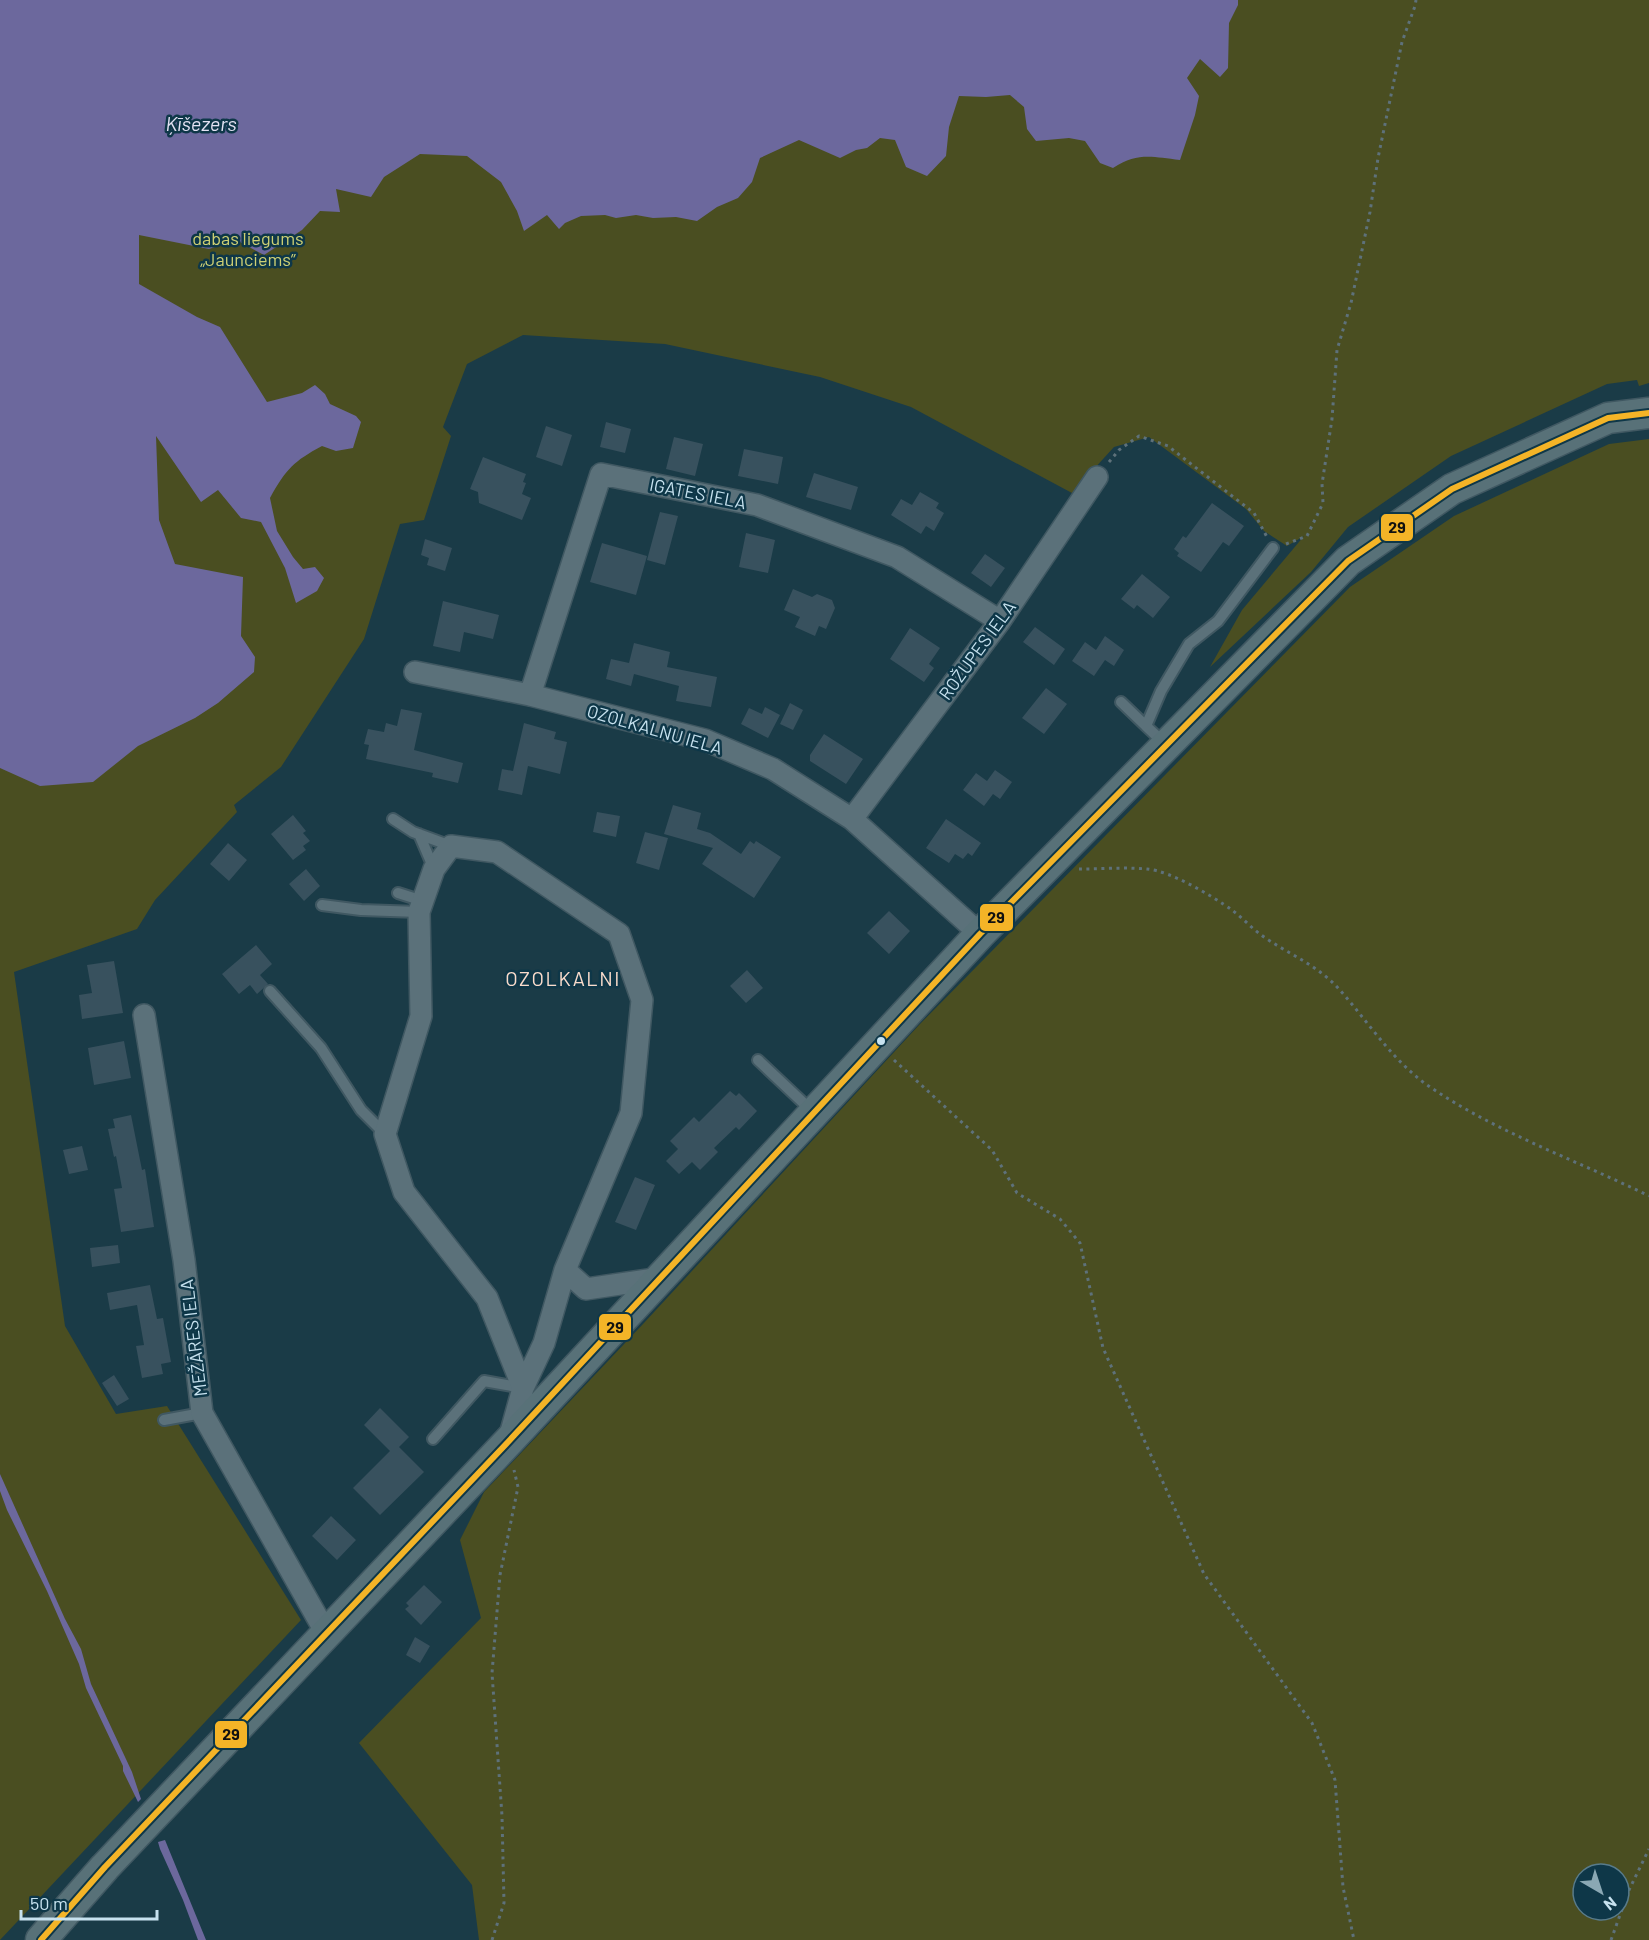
<svg xmlns="http://www.w3.org/2000/svg" width="1649" height="1940" viewBox="0 0 1649 1940" font-family="Barlow,sans-serif">
  <style>
    .green { fill: #4a4e21; fill-rule: evenodd }
    .water { fill: #6c689d }
    .building { fill: #38515e }
    .lines { fill: none; stroke-linecap: round; stroke-linejoin: round }
    .lane-casing { stroke: #405862; stroke-width: 14 }
    .street-casing { stroke: #405862; stroke-width: 24 }
    .secondary-casing { stroke: #405862; stroke-width: 33 }
    .path { stroke: #5e717a; stroke-width: 3; stroke-dasharray: 3 4.5; stroke-linecap: butt }
    .lane { stroke: #5b717a; stroke-width: 10 }
    .street { stroke: #5b717a; stroke-width: 21 }
    .secondary { stroke: #587178; stroke-width: 30 }
    .bus-1-casing { stroke: #0e3748; stroke-width: 10 }
    .bus-1 { stroke: #f4b427; stroke-width: 6 }
    .bus-dot { fill: #c7e2ef; stroke: #0e3748; stroke-width: 2 }
    .labels { text-anchor: middle; dominant-baseline: central; stroke-width: 5; stroke-linejoin: round; paint-order: stroke }
    .park-label { font-size: 18px; fill: #cfd174; stroke: #0e3748 }
    .street-label { font-size: 18px; fill: #c7e2ef; stroke: #0e3748 }
    .water-label { font-size: 20px; font-style: italic; fill: #e3e2f3; stroke: #0e3748 }
    .neighbourhood-label { font-size: 20px; letter-spacing: 1.5px; fill: #fadccc; stroke: #0e3748 }
    .line-badge { stroke: #0e3748; stroke-width: 2 }
    .pale-badge-label { font-size: 16px; text-anchor: middle; font-weight: bold; fill: #111 }
  </style>
  <rect width="100%" height="100%" fill="#1a3b47"/>
  <path class="green" d="M0 0H1649V383L1639 386 1637 380 1607 384 1451 456 1348 527 1311 572 1210 667 1242 610 1304 536 1287 546 1264 531 1246 509 1149 437 1114 447 1072 493 911 407 820 377 665 344 523 335 467 364 443 427 451 436 424 520 400 524 364 639 281 767 234 805 237 812 155 900 137 929 14 972 65 1326 116 1414 167 1406 301 1620 0 1940Z
    M1649 439V1940H479L472 1885 359 1743 481 1618 460 1540 484 1492 643 1324 920 1024 1350 587 1454 516 1609 444ZM1583 1874H1619V1910H1583Z"/>
  <path class="water" d="M0 0H1238V5L1229 23 1228 68 1220 77 1200 59 1187 78 1199 96 1195 115 1180 160C1152 157 1138 152 1113 168L1100 163 1085 141 1069 138 1036 141 1027 129 1024 107 1010 95 986 97 959 96 949 127 946 156 927 176 906 167 895 140 880 138 867 148 856 150 840 158 799 140 760 158 752 182 738 198 717 207 697 221 676 217 653 218 636 215 616 218 605 215 581 216 565 223 559 229 547 215 524 231 517 211 501 182 467 156 420 154 384 177 371 197 336 189 340 212 320 211 302 230 264 255 236 240 209 249 139 235V284L197 317 220 327 267 402 302 393 315 385 325 394 330 404 356 416 361 422 353 448 336 451 322 446C294 461 286 469 270 498L277 531 293 557 303 569 315 567 324 578 317 591 296 603 285 568 261 522 241 518 218 490 201 502 156 436 159 520 175 564 243 577 241 636 255 657 254 672 218 703 195 718 138 746 93 782 40 786 0 768Z
    M0 1474 65 1619 81 1649 91 1684 132 1772 141 1799 138 1802 123 1771V1766L86 1688 79 1664 47 1591 7 1510 0 1491Z
    M165 1840 206 1940H198L183 1900 160 1849 158 1842Z"/>
  <path class="building" d="M606 422 631 429 625 453 600 447Z
    M546 426 572 435 562 466 536 457Z
    M674 437 703 444 695 476 666 469Z
    M744 449 783 457 778 484 738 476Z
    M483 457 526 474 523 482 526 483 522 494 531 498 522 520 479 503 478 492 470 489Z
    M814 473 858 487 851 510 806 497Z
    M920 492 939 503 936 508 944 513 934 531 926 526 921 534 891 515 901 499 912 505Z
    M1212 503 1244 526 1229 546 1223 542 1201 572 1177 556 1179 553 1174 549 1183 536 1186 538Z
    M660 512 678 516 665 565 647 560Z
    M746 533 775 540 768 573 739 567Z
    M425 539 452 548 445 571 427 565 429 558 421 555Z
    M602 543 647 556 636 595 590 582Z
    M985 554 1005 568 991 587 971 573Z
    M1142 574 1170 597 1153 618 1137 605 1134 609 1121 599Z
    M793 589 812 597 817 594 832 600 835 608 826 629 819 626 815 636 795 627 800 617 784 610Z
    M443 601 499 615 493 639 464 632 460 652 433 646Z
    M1035 627 1065 649 1054 665 1023 642Z
    M910 628 940 648 929 664 934 668 924 682 890 659Z
    M1105 636 1124 650 1114 666 1105 660 1094 676 1072 661 1085 642 1096 650Z
    M634 643 670 652 667 667 717 677 711 707 676 701 679 686 634 674 631 686 606 679 611 659 629 663Z
    M1046 688 1067 704 1044 734 1022 718Z
    M790 703 803 710 793 730 780 724Z
    M765 707 780 715 768 738 741 724 749 708 762 714Z
    M401 709 422 713 414 750 463 763 458 783 432 777 433 773 366 759 369 745 364 744 368 729 384 732 386 723 397 726Z
    M524 723 556 732 554 739 567 742 560 774 528 766 522 795 498 790 502 769 513 771Z
    M824 734 863 759 846 784 810 761V755Z
    M995 770 1012 782 1000 799 993 794 984 806 963 790 976 773 987 781Z
    M673 805 701 813 697 829 710 833 741 854 750 841 754 844 756 841 781 857 754 898 702 864 713 848 664 834Z
    M597 812 620 816 616 837 593 832Z
    M293 815 306 831 303 833 310 841 303 846 306 850 293 860 271 834Z
    M946 819 981 843 972 856 968 853 963 859 955 854 949 863 926 848Z
    M645 832 668 838 659 870 636 863Z
    M228 843 247 860 229 881 210 864Z
    M306 869 320 886 304 901 289 884Z
    M889 911 910 931 889 954 867 933Z
    M256 945 272 964 260 975 268 984 257 994 250 985 239 994 222 974Z
    M114 961 123 1013 82 1019 79 995 92 993 87 965Z
    M747 970 763 988 746 1003 730 986Z
    M124 1041 131 1078 94 1085 88 1048Z
    M730 1091 736 1096 739 1093 757 1111 739 1130 736 1127 714 1148 718 1152 700 1170 692 1162 679 1174 666 1161 678 1149 670 1141 694 1117 699 1122Z
    M131 1115 142 1170 145 1169 154 1227 121 1232 114 1189 122 1188 116 1156 114 1157 108 1129 115 1128 113 1119Z
    M82 1146 88 1170 69 1174 63 1150Z
    M635 1177 655 1185 636 1230 615 1222Z
    M118 1245 120 1263 92 1267 90 1248Z
    M150 1285 157 1319 163 1318 171 1362 161 1364 163 1374 142 1378 136 1346 144 1345 137 1305 110 1310 107 1293Z
    M114 1375 129 1399 117 1406 102 1383Z
    M380 1408 409 1437 399 1447 424 1472 380 1515 353 1488 390 1451 364 1425Z
    M331 1516 356 1540 337 1560 312 1536Z
    M424 1585 442 1602 421 1625 405 1609 409 1606 406 1603Z
    M415 1637 430 1646 420 1663 406 1655Z"/>
  <g class="lines">
    <defs>
      <path id="lane" d="M1121 702 1146 726
        M1164 743 1146 726 1161 691 1189 644 1218 621 1273 548
        M393 819 413 832 451 846
        M419 834 434 869
        M398 893 423 901
        M322 905 361 910 419 912
        M270 991 321 1048 361 1110 385 1134
        M758 1060 812 1111
        M164 1420 202 1413
        M433 1439 484 1381 523 1388"/>
      <path id="street" d="M415 672 530 695 705 740 773 769 852 819 980 934
        M530 695 601 474 757 505 897 557 1000 621
        M852 819 1000 621 1097 477
        M144 1015 184 1260 202 1413 326 1633
        M523 1388 544 1343 565 1270
        M509 1439 523 1388 487 1298 404 1192 385 1134 421 1016 419 912 434 869 451 846 497 852 619 934 642 1000 631 1113 565 1270 586 1289 661 1278"/>
      <path id="secondary" d="M41 1940 105 1867 508 1442 980 934 1348 561 1452 489 1608 418 1649 413"/>
    </defs>
    <use href="#lane" class="lane-casing"/>
    <use href="#street" class="street-casing"/>
    <use href="#secondary" class="secondary-casing"/>
    <path class="path" d="M1109 462 1119 450 1139 436 1168 446 1254 513 1267 537
      M1286 544 1307 536 1323 503 1322 484 1332 419 1337 350 1351 303 1370 212 1378 158 1402 42 1415 6 1416 0
      M1079 869C1101 869 1124 867 1147 869 1171 871 1212 896 1232 910 1244 919 1254 931 1267 939 1291 955 1318 966 1338 988 1368 1021 1392 1061 1430 1087 1498 1133 1576 1160 1649 1196
      M894 1060 992 1150 1017 1193 1060 1219 1080 1243 1103 1348 1204 1574 1312 1723 1335 1780 1343 1887 1354 1940
      M492 1940 504 1903 502 1816 492 1673 500 1575 518 1487 514 1470
      M1611 1940 1629 1890 1649 1849"/>
    <use href="#lane" class="lane"/>
    <use href="#street" class="street"/>
    <use href="#secondary" class="secondary"/>
    <defs>
      <path id="bus-1" d="M41 1940 105 1867 508 1442 980 934 1348 561 1452 489 1608 418 1649 413"/>
    </defs>
    <use href="#bus-1" class="bus-1-casing"/>
    <use href="#bus-1" class="bus-1"/>
  </g>
  <circle class="bus-dot" cx="881" cy="1041" r="5"/>
  <g class="labels">
    <g class="park-label">
      <text x="248" y="238">dabas liegums<tspan x="248" dy="21">„Jaunciems”</tspan></text>
    </g>
    <g class="street-label">
      <text transform="translate(698 493) rotate(11)">IGATES IELA</text>
      <text transform="translate(977 650) rotate(-54)">ROŽUPES IELA</text>
      <text transform="translate(655 729) rotate(16)">OZOLKALNU IELA</text>
      <text transform="translate(193 1338) rotate(-97)">MEŽĀRES IELA</text>
    </g>
    <g class="water-label">
      <text x="201" y="123">Ķīšezers</text>
    </g>
    <g class="neighbourhood-label">
      <text x="563" y="978">OZOLKALNI</text>
    </g>
  </g>
  <g class="line-badge">
    <rect x="1380" y="513" width="34" height="29" rx="6" fill="#f4b427"/>
    <rect x="979" y="903" width="35" height="29" rx="6" fill="#f4b427"/>
    <rect x="598" y="1313" width="34" height="28" rx="6" fill="#f4b427"/>
    <rect x="214" y="1720" width="34" height="29" rx="6" fill="#f4b427"/>
  </g>
  <g class="pale-badge-label">
    <text x="1397" y="533">29</text>
    <text x="996" y="923">29</text>
    <text x="615" y="1333">29</text>
    <text x="231" y="1740">29</text>
  </g>
  <g transform="translate(1601 1892) rotate(141)"><circle r="28" fill="#0e3748" stroke="#587b8b" stroke-width="1.5"/>
  <path d="M0-4.5L10 22L0 15L-10 22Z" fill="#8aa8b4"/>
  <text y="-9" font-size="16" font-weight="bold" text-anchor="middle" fill="#c7e2ef">N</text>
  </g>
  <path d="M21 1910v9h136v-9" fill="none" stroke="#c7e2ef" stroke-width="3"/>
  <text x="30" y="1910" font-size="18" fill="#c7e2ef" stroke="#0e3748" stroke-width="4.5" paint-order="stroke">50 m</text>
</svg>
